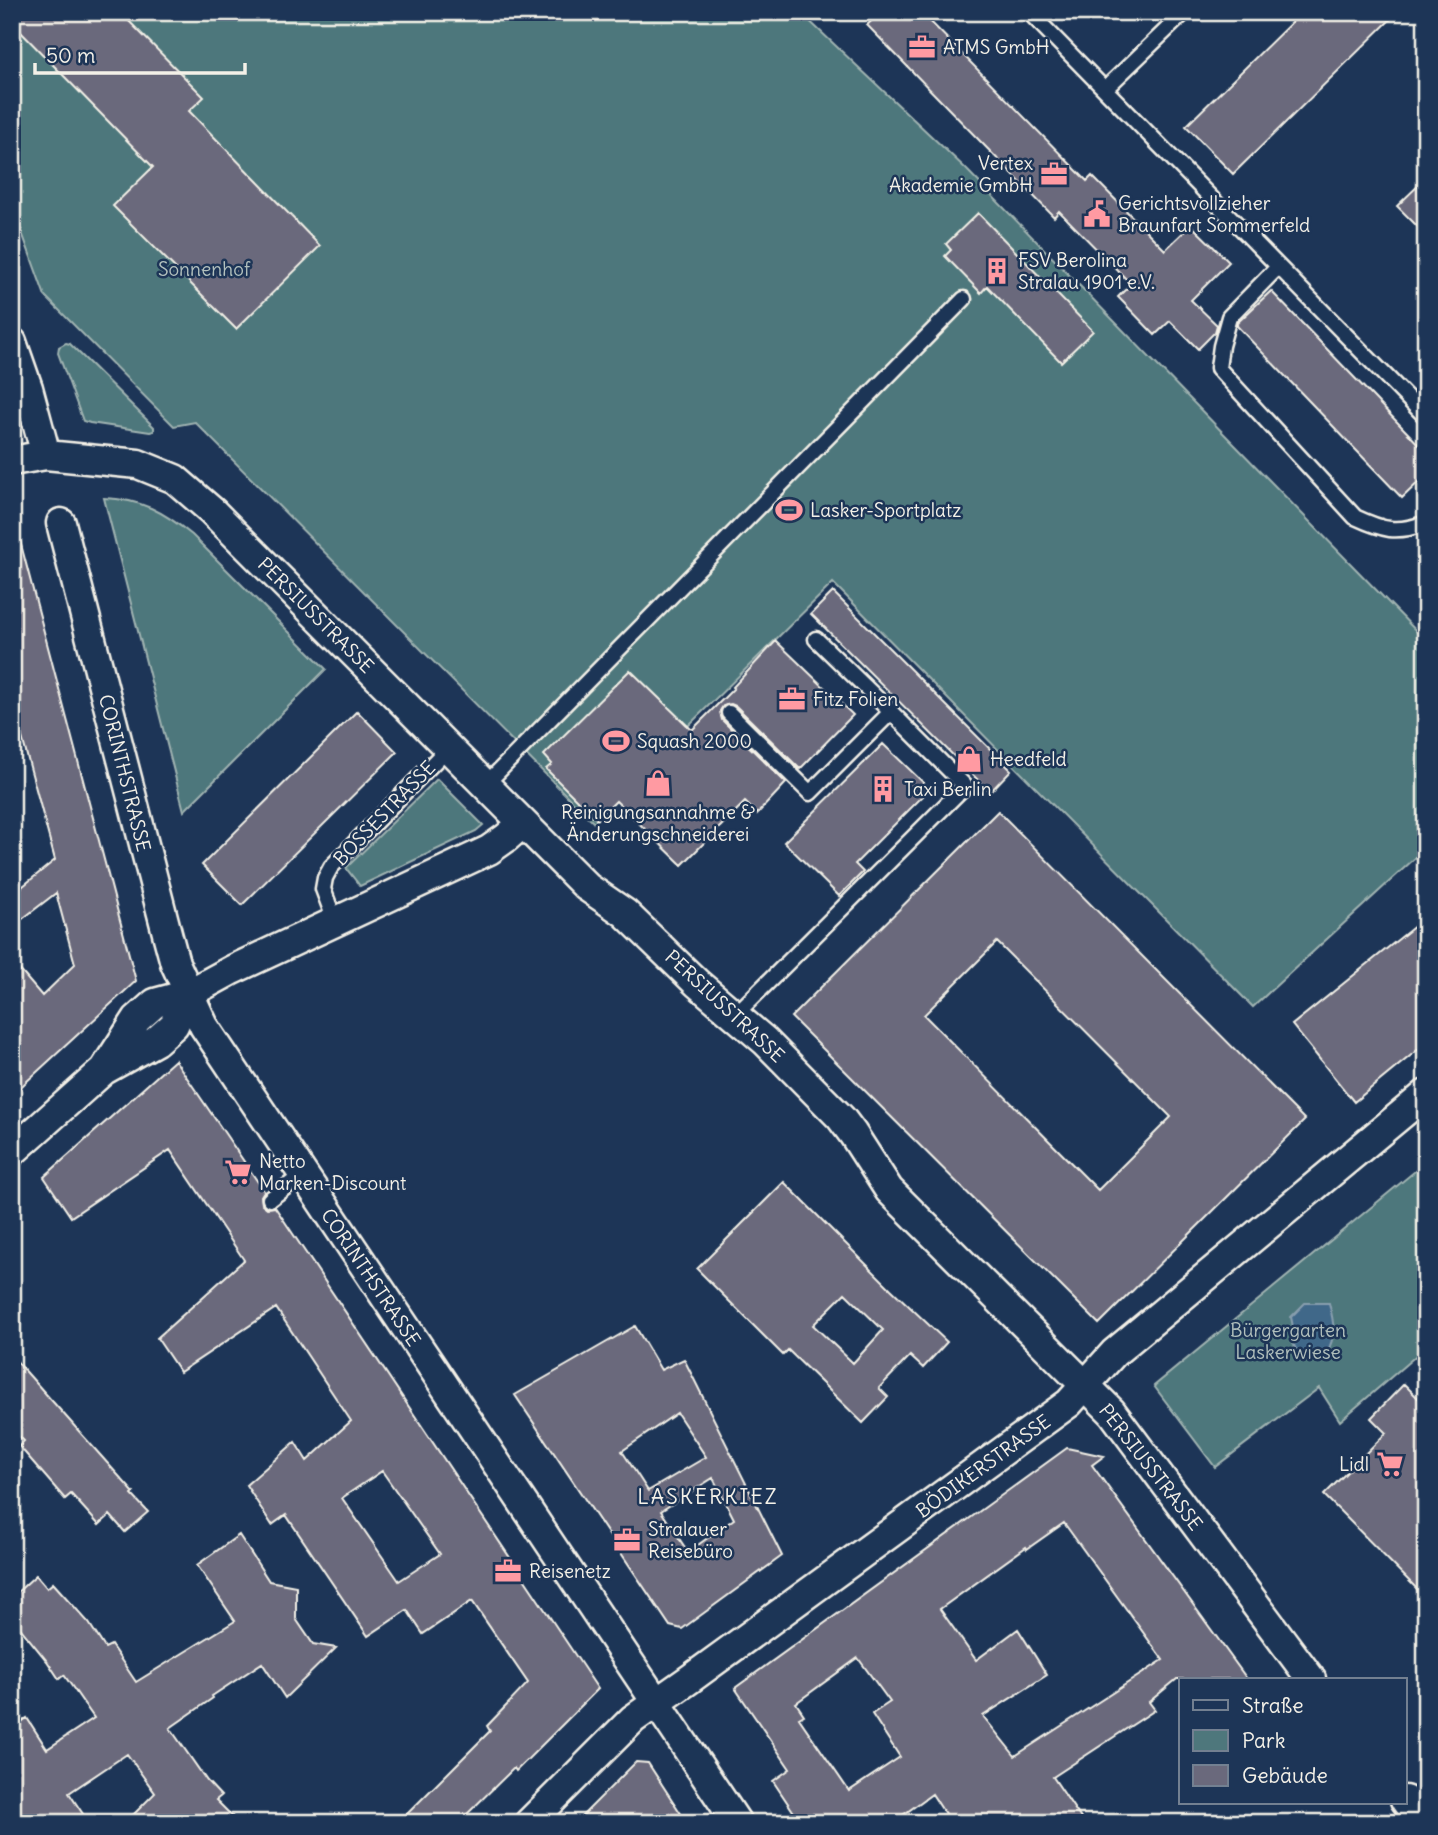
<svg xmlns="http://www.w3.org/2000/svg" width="1438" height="1835" viewBox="0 0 1438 1835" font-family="Delius,sans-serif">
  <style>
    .green { fill: #4e777c; stroke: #a1b4b2; stroke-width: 2 }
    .water { fill: #416889; stroke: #899faf; stroke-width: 2 }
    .building { fill: #6a697c; stroke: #f4f1e8; stroke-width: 2; fill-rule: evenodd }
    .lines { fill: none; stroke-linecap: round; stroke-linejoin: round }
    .service-casing { stroke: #f4f1e8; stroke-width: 19 }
    .minor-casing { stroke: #f4f1e8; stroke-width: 33 }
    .service { stroke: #1d3557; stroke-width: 14 }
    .minor { stroke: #1d3557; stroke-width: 28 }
    .rail { stroke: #f4f1e8; stroke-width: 5 }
    .labels { text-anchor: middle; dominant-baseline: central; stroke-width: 5; stroke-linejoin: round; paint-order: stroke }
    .poi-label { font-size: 19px; fill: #f4f1e8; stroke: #1d3557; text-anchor: start }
    .park-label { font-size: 19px; fill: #b2c0bd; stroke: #1d3557 }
    .street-label { font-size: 19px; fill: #f4f1e8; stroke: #1d3557 }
    .neighbourhood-label { font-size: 21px; letter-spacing: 2px; fill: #f4f1e8; stroke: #1d3557 }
  </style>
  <rect width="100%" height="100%" fill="#1d3557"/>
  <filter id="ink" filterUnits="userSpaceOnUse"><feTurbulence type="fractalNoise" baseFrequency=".0143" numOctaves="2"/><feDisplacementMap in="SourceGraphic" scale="14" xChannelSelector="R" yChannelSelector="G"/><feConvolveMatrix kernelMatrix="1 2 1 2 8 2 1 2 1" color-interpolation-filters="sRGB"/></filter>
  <g filter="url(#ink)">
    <path class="green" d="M12 12H800L965 168 1426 641V848L1253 1007 833 583 688 726 594 823 195 422 174 426 45 296 12 205Z
      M66 343 70 344 154 427V431L150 432 90 423 83 421 58 353 59 347Z
      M104 498C141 499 164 512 192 535L326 669 184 811Z
      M437 779 483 825 476 831 360 886 346 868Z
      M1426 1162V1347L1340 1421 1319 1388 1215 1467 1154 1386Z"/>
    <path class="water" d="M1305 1303H1329C1334 1323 1337 1335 1326 1354L1318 1355 1301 1360 1291 1339 1293 1327 1291 1317Z"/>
    <path class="building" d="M12 12H120L204 97 189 111 320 246 236 329 113 206 153 167 12 23Z
      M881 12H921L1087 181 1092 176 1165 250 1191 225 1229 262 1191 300 1217 325 1215 332 1198 349 1170 321 1155 335 1118 297 1131 284 1059 211 1054 217 867 25Z
      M1302 12H1398L1233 174 1186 126Z
      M1426 178V235L1397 206Z
      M978 213 1093 331 1061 362 987 286 981 293 945 256 951 250 946 244Z
      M1271 291 1426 452V475L1402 498 1237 326V323Z
      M19 537 136 981 12 1095V961L42 996 75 964 56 893 12 927V895L55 860 12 700V538Z
      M833 592 1011 770 990 792 811 614Z
      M776 641 853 715 800 769 736 706 731 704 723 706 720 711 722 720 786 783 757 814 745 802 682 865 616 801 597 820 546 769 552 764 544 755 630 670 692 730 734 688 733 687Z
      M357 711 397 752 242 905 202 865Z
      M883 744 930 789 855 864 863 872 839 896 784 842Z
      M998 811 1305 1120 1099 1324 791 1017ZM997 942 1171 1117 1098 1190 924 1015Z
      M1426 917V1043L1354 1102 1292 1025Z
      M175 1060 264 1191 261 1196 262 1204 267 1208 275 1207 598 1689 516 1771 514 1768 458 1823H398L490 1731 487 1726 528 1683 472 1601 423 1634 407 1610 368 1636 286 1515 272 1525 246 1485 295 1442 307 1461 351 1421 276 1308 180 1372 157 1338 244 1260 170 1150 71 1217 44 1177ZM382 1471 440 1554 399 1581 342 1498Z
      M784 1182 891 1289 947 1342 923 1368 910 1356 879 1388 888 1397 863 1423 788 1350 783 1355 697 1269ZM845 1293 883 1330 853 1363 813 1325Z
      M635 1326 661 1370 684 1359 782 1556 682 1629 670 1626 515 1395ZM677 1413 706 1457 648 1491 622 1451ZM713 1478 734 1519 688 1552 661 1511Z
      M12 1356 134 1493 132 1495 148 1512 125 1532 110 1515 99 1525 71 1494 65 1499 19 1446 24 1441 12 1429Z
      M1404 1384 1426 1406V1598L1324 1495 1386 1433 1371 1418Z
      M1067 1448 1104 1456 1092 1465 1247 1679H1177L1149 1702 1155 1710 1053 1777 1084 1823H951L932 1794 892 1823H801L773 1781 790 1769 735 1688ZM1064 1523 1163 1660 1015 1756 983 1716 1047 1675 1018 1629 976 1660 940 1609 1026 1547 1027 1549ZM858 1658 890 1702 872 1714 900 1757 849 1791 799 1718 804 1715 796 1703Z
      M239 1535 269 1581 296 1586V1619L313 1644 336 1648 285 1698 262 1663 212 1696 213 1698 170 1728 207 1781 221 1796 216 1800 239 1823H125L155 1793 127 1754 69 1793 89 1823H22L12 1808V1729L27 1718 47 1749 94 1718 64 1675 59 1679 47 1661 12 1618V1597L36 1575 47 1588 53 1583 89 1623 105 1648 111 1645 136 1682 235 1621 197 1565Z
      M636 1762 648 1763 687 1823H575Z"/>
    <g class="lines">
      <defs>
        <path id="service" d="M1029 12 1426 417
          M1105 89 1185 12
          M1278 267 1229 317 1221 346 1218 368 1355 517C1383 530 1396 534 1426 523
          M816 639 891 712
          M729 713 810 793 891 712 965 786 735 1015
          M485 785 964 299
          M335 921 323 889 325 878 331 867 448 748
          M270 1199 302 1175"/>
        <path id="minor" d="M12 342 28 388 46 455
          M12 461 46 455 138 464 175 479 212 511 587 887 625 913 697 983 765 1041 841 1118 853 1134 889 1190 1112 1412 1311 1679
          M61 523 168 937 175 963 204 1026 737 1823
          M104 1070 137 1019 155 1003 188 994 232 970 489 850 506 838 523 823
          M12 1152 104 1070 156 1041 174 1025 188 994
          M1405 1800 1422 1823
          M529 1823 633 1719 690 1679 1069 1403 1114 1353 1426 1094"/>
      </defs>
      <use href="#service" class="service-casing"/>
      <use href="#minor" class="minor-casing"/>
      <use href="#service" class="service"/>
      <use href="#minor" class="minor"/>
      <path class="rail" d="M1152 12 1158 19"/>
    </g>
  </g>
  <defs>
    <symbol id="office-bare" viewBox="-9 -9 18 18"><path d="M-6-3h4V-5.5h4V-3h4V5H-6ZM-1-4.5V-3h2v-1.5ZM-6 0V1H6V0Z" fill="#ff9aa2" stroke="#1d3557" stroke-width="2.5" paint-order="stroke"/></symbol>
    <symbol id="civic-bare" viewBox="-9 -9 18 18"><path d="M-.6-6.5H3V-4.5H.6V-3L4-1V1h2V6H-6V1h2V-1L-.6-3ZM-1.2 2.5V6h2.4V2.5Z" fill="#ff9aa2" stroke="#1d3557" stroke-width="2.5" paint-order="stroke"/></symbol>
    <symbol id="building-bare" viewBox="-9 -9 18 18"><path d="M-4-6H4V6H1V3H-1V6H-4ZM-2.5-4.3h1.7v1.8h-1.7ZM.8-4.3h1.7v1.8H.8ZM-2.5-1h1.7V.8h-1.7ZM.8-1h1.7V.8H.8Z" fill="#ff9aa2" stroke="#1d3557" stroke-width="2.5" paint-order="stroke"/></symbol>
    <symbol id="stadium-bare" viewBox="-9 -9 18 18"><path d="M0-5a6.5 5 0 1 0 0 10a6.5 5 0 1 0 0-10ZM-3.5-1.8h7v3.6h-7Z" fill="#ff9aa2" stroke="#1d3557" stroke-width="2.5" paint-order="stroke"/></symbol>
    <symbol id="shop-bare" viewBox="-9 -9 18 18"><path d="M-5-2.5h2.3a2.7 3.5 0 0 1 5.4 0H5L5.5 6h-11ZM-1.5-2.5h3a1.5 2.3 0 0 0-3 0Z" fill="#ff9aa2" stroke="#1d3557" stroke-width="2.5" paint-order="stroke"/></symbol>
    <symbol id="supermarket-bare" viewBox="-9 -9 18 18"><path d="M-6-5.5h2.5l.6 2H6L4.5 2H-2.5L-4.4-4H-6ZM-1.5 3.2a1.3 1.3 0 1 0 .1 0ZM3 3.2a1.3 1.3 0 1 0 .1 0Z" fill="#ff9aa2" stroke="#1d3557" stroke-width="2.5" paint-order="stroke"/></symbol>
  </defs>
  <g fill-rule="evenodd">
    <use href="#office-bare" x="903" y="28" width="38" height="38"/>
    <use href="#office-bare" x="1035" y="155" width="38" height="38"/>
    <use href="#civic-bare" x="1078" y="195" width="38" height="38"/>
    <use href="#building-bare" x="978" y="252" width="38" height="38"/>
    <use href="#stadium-bare" x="770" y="491" width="38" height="38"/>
    <use href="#office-bare" x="773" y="680" width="38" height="38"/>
    <use href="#stadium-bare" x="597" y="722" width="38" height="38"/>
    <use href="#shop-bare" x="950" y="740" width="38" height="38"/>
    <use href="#shop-bare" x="639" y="764" width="38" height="38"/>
    <use href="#building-bare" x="864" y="770" width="38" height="38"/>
    <use href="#supermarket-bare" x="219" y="1153" width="38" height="38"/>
    <use href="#supermarket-bare" x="1371" y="1445" width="38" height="38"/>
    <use href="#office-bare" x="608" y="1521" width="38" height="38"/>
    <use href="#office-bare" x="489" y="1552" width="38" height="38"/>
  </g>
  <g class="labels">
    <g class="poi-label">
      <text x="943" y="47">ATMS GmbH</text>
      <text x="1033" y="163" text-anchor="end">Vertex<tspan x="1033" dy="22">Akademie GmbH</tspan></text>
      <text x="1118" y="203">Gerichtsvollzieher<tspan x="1118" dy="22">Braunfart Sommerfeld</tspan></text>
      <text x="1018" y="260">FSV Berolina<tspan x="1018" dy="22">Stralau 1901 e.V.</tspan></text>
      <text x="810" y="510">Lasker-Sportplatz</text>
      <text x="813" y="699">Fitz Folien</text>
      <text x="637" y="741">Squash 2000</text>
      <text x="990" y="759">Heedfeld</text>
      <text x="904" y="789">Taxi Berlin</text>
      <text x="658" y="812" text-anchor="middle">Reinigungsannahme &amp;<tspan x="658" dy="22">Änderungschneiderei</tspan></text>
      <text x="259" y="1161">Netto<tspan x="259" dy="22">Marken-Discount</tspan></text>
      <text x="1369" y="1464" text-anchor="end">Lidl</text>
      <text x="648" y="1529">Stralauer<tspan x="648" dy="22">Reisebüro</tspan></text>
      <text x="529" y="1571">Reisenetz</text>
    </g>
    <g class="park-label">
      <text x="204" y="269">Sonnenhof</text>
      <text x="1288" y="1330">Bürgergarten<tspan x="1288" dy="22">Laskerwiese</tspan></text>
    </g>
    <g class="street-label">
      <text transform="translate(316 615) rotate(45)">PERSIUSSTRASSE</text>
      <text transform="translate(125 773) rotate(76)">CORINTHSTRASSE</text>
      <text transform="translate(384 813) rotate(-46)">BOSSESTRASSE</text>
      <text transform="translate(725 1006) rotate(43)">PERSIUSSTRASSE</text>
      <text transform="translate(371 1277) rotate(56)">CORINTHSTRASSE</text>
      <text transform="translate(983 1466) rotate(-36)">BÖDIKERSTRASSE</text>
      <text transform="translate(1151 1467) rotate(52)">PERSIUSSTRASSE</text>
    </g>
    <g class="neighbourhood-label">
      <text x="708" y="1496">LASKERKIEZ</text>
    </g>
  </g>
  <rect width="1438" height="1835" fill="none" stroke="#1d3557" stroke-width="42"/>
  <rect x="21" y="21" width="1396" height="1793" fill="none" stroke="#f4f1e8" stroke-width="2.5" filter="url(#ink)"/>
  <rect x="1179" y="1678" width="228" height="126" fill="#1d3557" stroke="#738091" stroke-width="2"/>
  <rect x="1193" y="1700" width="35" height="10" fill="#1d3557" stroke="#738091" stroke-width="2"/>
  <text x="1242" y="1713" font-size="21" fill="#f4f1e8">Straße</text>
  <rect x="1193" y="1730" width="35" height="21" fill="#4e777c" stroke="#738091" stroke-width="2"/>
  <text x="1242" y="1748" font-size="21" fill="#f4f1e8">Park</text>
  <rect x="1193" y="1765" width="35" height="21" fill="#6a697c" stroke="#738091" stroke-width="2"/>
  <text x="1242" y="1783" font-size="21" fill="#f4f1e8">Gebäude</text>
  <path d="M35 63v10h210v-10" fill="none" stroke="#f4f1e8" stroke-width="3.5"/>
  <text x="46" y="63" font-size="21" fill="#f4f1e8" stroke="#1d3557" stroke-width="5" paint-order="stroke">50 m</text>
</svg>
